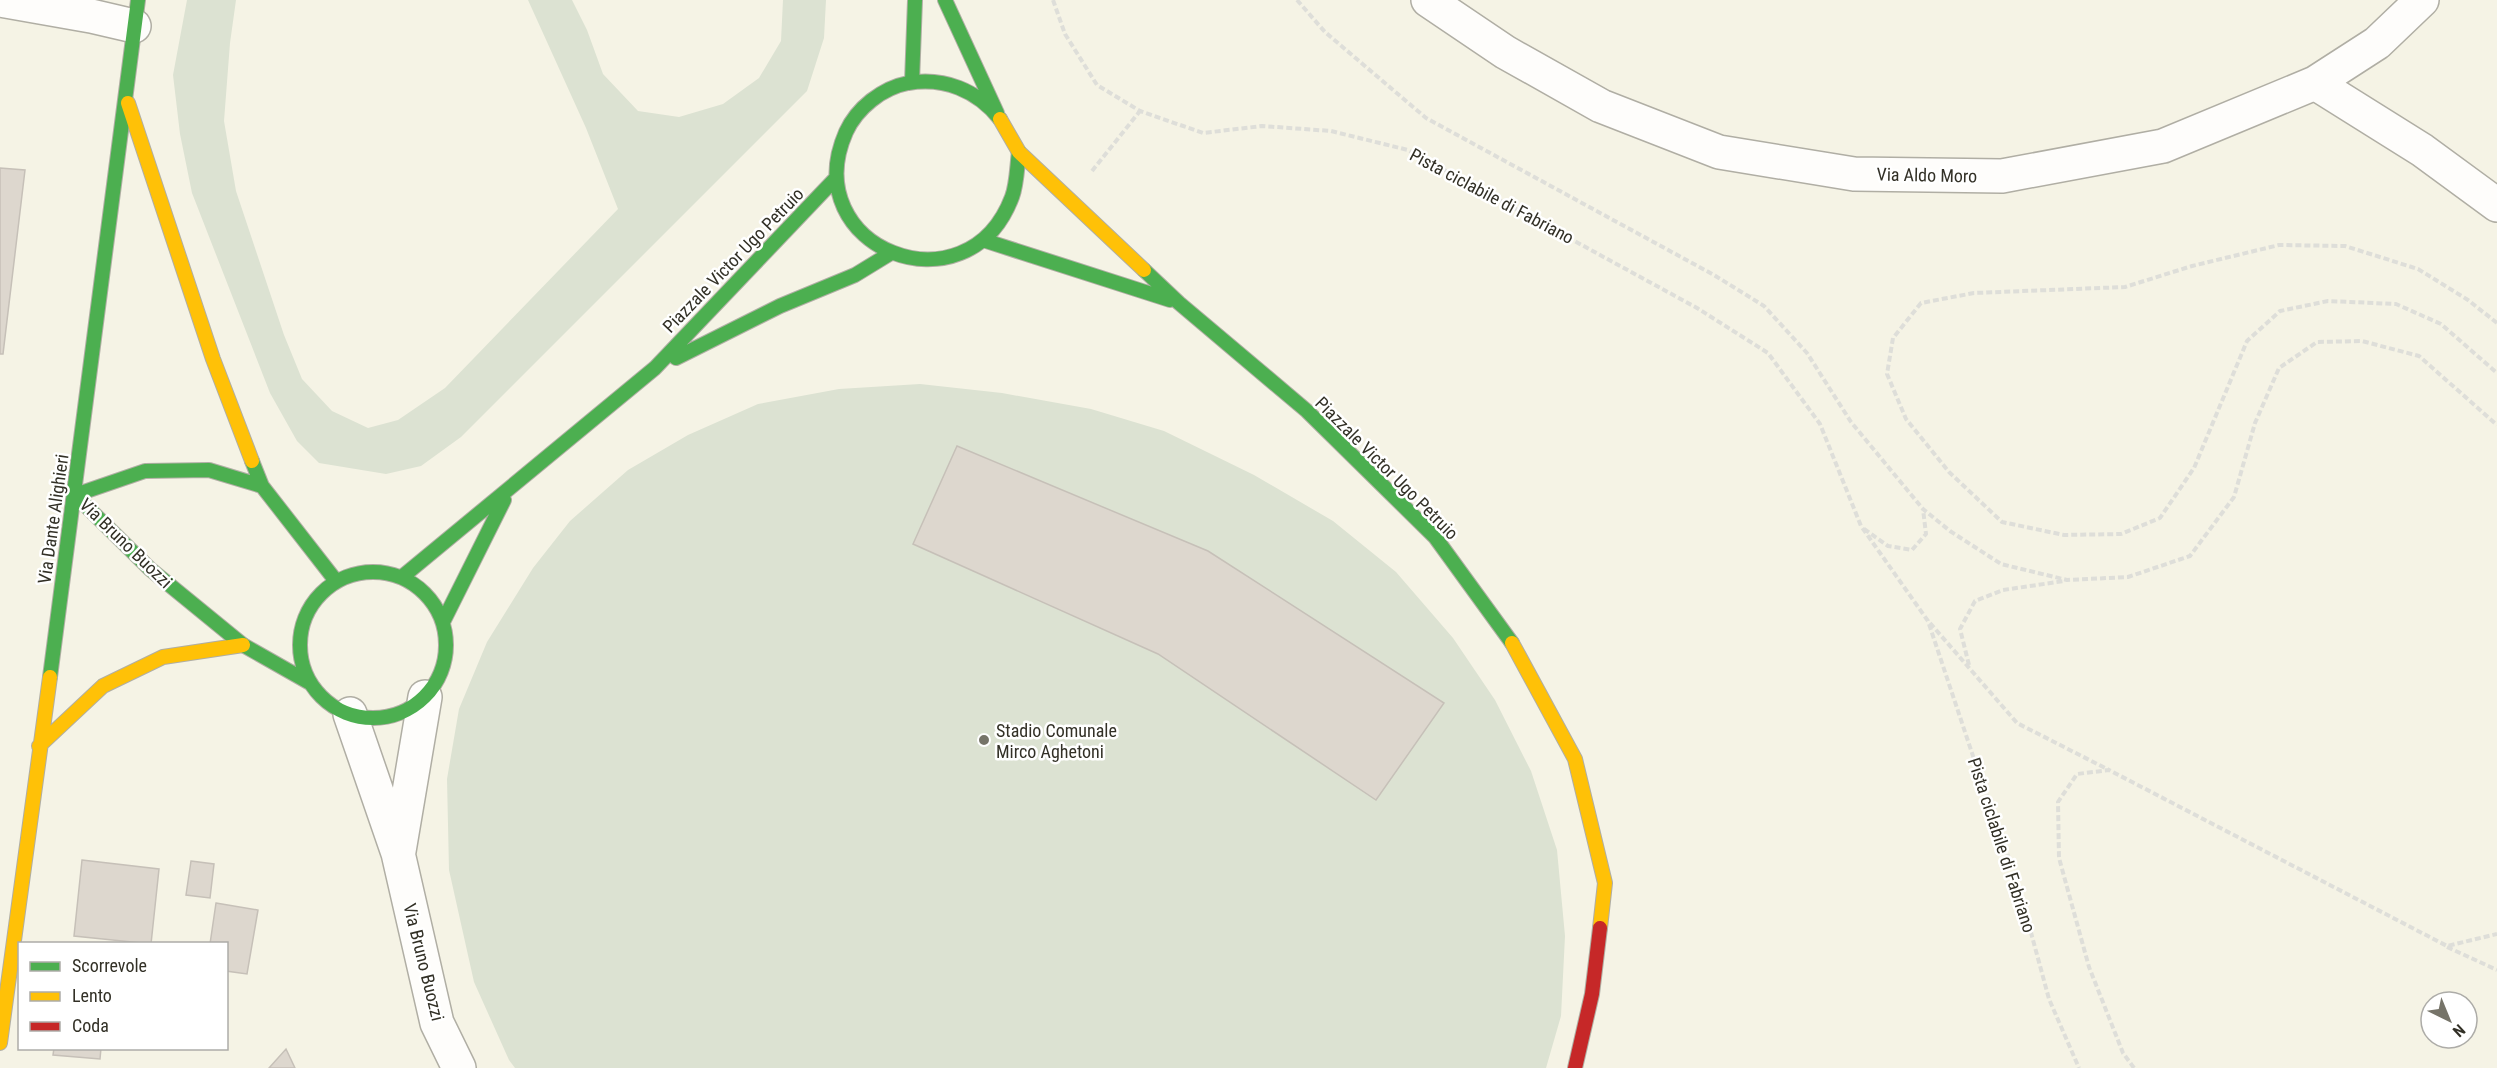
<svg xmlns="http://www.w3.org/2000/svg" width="2497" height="1068" viewBox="0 0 2497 1068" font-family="'Roboto Condensed',sans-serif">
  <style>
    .green { fill: #dce2d2 }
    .building { fill: #ddd7ce; stroke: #c6c0b8; stroke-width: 1.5 }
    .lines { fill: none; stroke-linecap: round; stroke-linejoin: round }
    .street-casing { stroke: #b0aea4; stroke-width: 36 }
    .fast-casing { stroke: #b0aea4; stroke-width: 16 }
    .slow-casing { stroke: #b0aea4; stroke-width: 16 }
    .jam-casing { stroke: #b0aea4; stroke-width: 16 }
    .path { stroke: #deded9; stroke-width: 4; stroke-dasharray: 6 3; stroke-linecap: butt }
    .street { stroke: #fefdfb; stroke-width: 33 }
    .fast { stroke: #4caf50; stroke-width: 14 }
    .slow { stroke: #ffc107; stroke-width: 14 }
    .jam { stroke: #c62828; stroke-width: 14 }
    .poi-dot { fill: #767469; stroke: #fff; stroke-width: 2 }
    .labels { text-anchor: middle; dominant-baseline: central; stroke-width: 5; stroke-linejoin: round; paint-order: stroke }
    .street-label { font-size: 18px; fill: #323026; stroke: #fff }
    .poi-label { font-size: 18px; fill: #323026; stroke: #fff; text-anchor: start }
  </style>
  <rect width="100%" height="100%" fill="#f5f3e5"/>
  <path class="green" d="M187 0H236L230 43 224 121 236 191 284 335 302 379 332 411 368 428 398 420 445 388 618 209 586 128 528 0H572L587 30 603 74 638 111 679 117 723 104 759 78 781 41 783 0H826L824 38 807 91 461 437 421 466 386 474 319 463 297 441 270 393 192 193 180 134 173 75Z
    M920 384 1002 393 1091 409 1164 431 1254 475 1333 521 1396 572 1453 638 1495 700 1531 771 1557 850 1565 936 1561 1016 1546 1068H515L509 1060 474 982 449 870 447 779 459 709 487 642 533 568 570 521 628 470 688 435 758 404 839 389Z"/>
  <path class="building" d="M0 168 25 170 3 354H0Z
    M957 446 1208 551 1444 703 1376 800 1158 654 913 544Z
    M82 860 159 869 151 944 74 936Z
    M191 861 214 864 210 898 186 895Z
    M216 903 258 910 247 974 226 971V944H210Z
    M54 1048H101L100 1059 53 1055Z
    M286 1049 295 1068H269Z"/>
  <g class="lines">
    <defs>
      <path id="street" d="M0 0 91 16 134 26
        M1428 0 1505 52 1601 106 1719 152 1854 174 2002 176 2163 146 2315 83 2377 43 2422 0
        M2315 83 2422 150 2497 205
        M350 714 398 853 437 1023 459 1068
        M399 851 425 697"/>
      <path id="fast" d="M945 0 997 113
        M912 82 915 0
        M1000 119C977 90 944 77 908 83 882 88 857 108 846 132 795 248 967 316 1012 197 1017 184 1017 166 1019 152
        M983 240 1170 300
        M1144 270 1179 303 1307 411 1435 537 1512 643
        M676 358 780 306 855 275 891 253
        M252 461 262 486 336 581
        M75 495 150 569 243 645 310 683
        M75 495 145 471 209 470 262 486
        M300 645a73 73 0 1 1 146 0a73 73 0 1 1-146 0Z
        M402 577 655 368 836 178
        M443 622 504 500
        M50 677 138 0"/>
      <path id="slow" d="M128 103 213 359 252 461
        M1000 119 1019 152 1144 270
        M1512 643 1575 759 1605 883 1600 928
        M39 746 103 686 163 657 243 645
        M0 1043 50 677"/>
      <path id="jam" d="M1575 1068 1592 994 1600 928"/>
    </defs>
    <use href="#street" class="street-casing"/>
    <use href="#fast" class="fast-casing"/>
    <use href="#slow" class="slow-casing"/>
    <use href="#jam" class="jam-casing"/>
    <path class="path" d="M1053 0 1065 34 1097 85 1140 111 1203 133 1262 126 1331 131 1408 150 1697 308 1768 353 1820 424 1861 526 1928 621 1976 765 2017 881 2049 999 2079 1068
      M1297 0 1325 32 1426 118 1714 275 1764 306 1807 353 1851 422 1923 509 1950 531 2001 564 2067 580 2128 577 2190 556 2234 497 2255 423 2279 368 2317 342 2362 341 2419 356 2497 425
      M1092 171 1140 111
      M2497 323 2468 300 2418 269 2345 246 2279 245 2192 266 2125 287 1974 293 1921 303 1893 338 1887 374 1906 419 1949 472 2002 522 2064 535 2121 534 2160 518 2194 468 2247 341 2280 311 2328 301 2396 304 2441 324 2497 373
      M1864 529 1888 546 1912 550 1926 534 1923 509
      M1930 623 2017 723 2109 770
      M1969 665 1960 629 1975 601 2003 590 2064 581
      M2447 947 2497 970
      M2134 1068 2123 1053 2089 967 2059 858 2058 802 2077 774 2109 770 2447 946 2497 934"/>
    <use href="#street" class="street"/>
    <use href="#fast" class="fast"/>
    <use href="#slow" class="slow"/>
    <use href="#jam" class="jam"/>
  </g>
  <circle class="poi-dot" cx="984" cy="740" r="6"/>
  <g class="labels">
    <g class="street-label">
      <text transform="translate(1927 175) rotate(1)">Via Aldo Moro</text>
      <text transform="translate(1492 196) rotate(28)">Pista ciclabile di Fabriano</text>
      <text transform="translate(733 260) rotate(-46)">Piazzale Victor Ugo Petruio</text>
      <text transform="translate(1387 468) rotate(45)">Piazzale Victor Ugo Petruio</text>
      <text transform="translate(53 519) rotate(-82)">Via Dante Alighieri</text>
      <text transform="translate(126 543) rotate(44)">Via Bruno Buozzi</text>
      <text transform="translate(2002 845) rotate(72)">Pista ciclabile di Fabriano</text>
      <text transform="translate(424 962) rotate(76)">Via Bruno Buozzi</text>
    </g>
    <g class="poi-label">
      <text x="996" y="730">Stadio Comunale<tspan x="996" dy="21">Mirco Aghetoni</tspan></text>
    </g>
  </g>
  <rect x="18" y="942" width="210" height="108" fill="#ffffff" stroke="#adaca8" stroke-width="1.5"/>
  <rect x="30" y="962" width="30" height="9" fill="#4caf50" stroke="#adaca8" stroke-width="1.5"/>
  <text x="72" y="972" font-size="18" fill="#323026">Scorrevole</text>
  <rect x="30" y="992" width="30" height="9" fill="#ffc107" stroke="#adaca8" stroke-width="1.5"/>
  <text x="72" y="1002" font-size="18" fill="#323026">Lento</text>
  <rect x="30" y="1022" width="30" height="9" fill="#c62828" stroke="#adaca8" stroke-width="1.5"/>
  <text x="72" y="1032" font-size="18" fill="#323026">Coda</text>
  <g transform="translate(2449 1020) rotate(137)"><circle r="28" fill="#ffffff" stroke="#adaca8" stroke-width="1.5"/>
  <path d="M0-4.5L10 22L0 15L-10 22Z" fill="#767469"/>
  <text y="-9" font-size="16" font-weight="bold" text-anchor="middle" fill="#323026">N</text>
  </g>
</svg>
